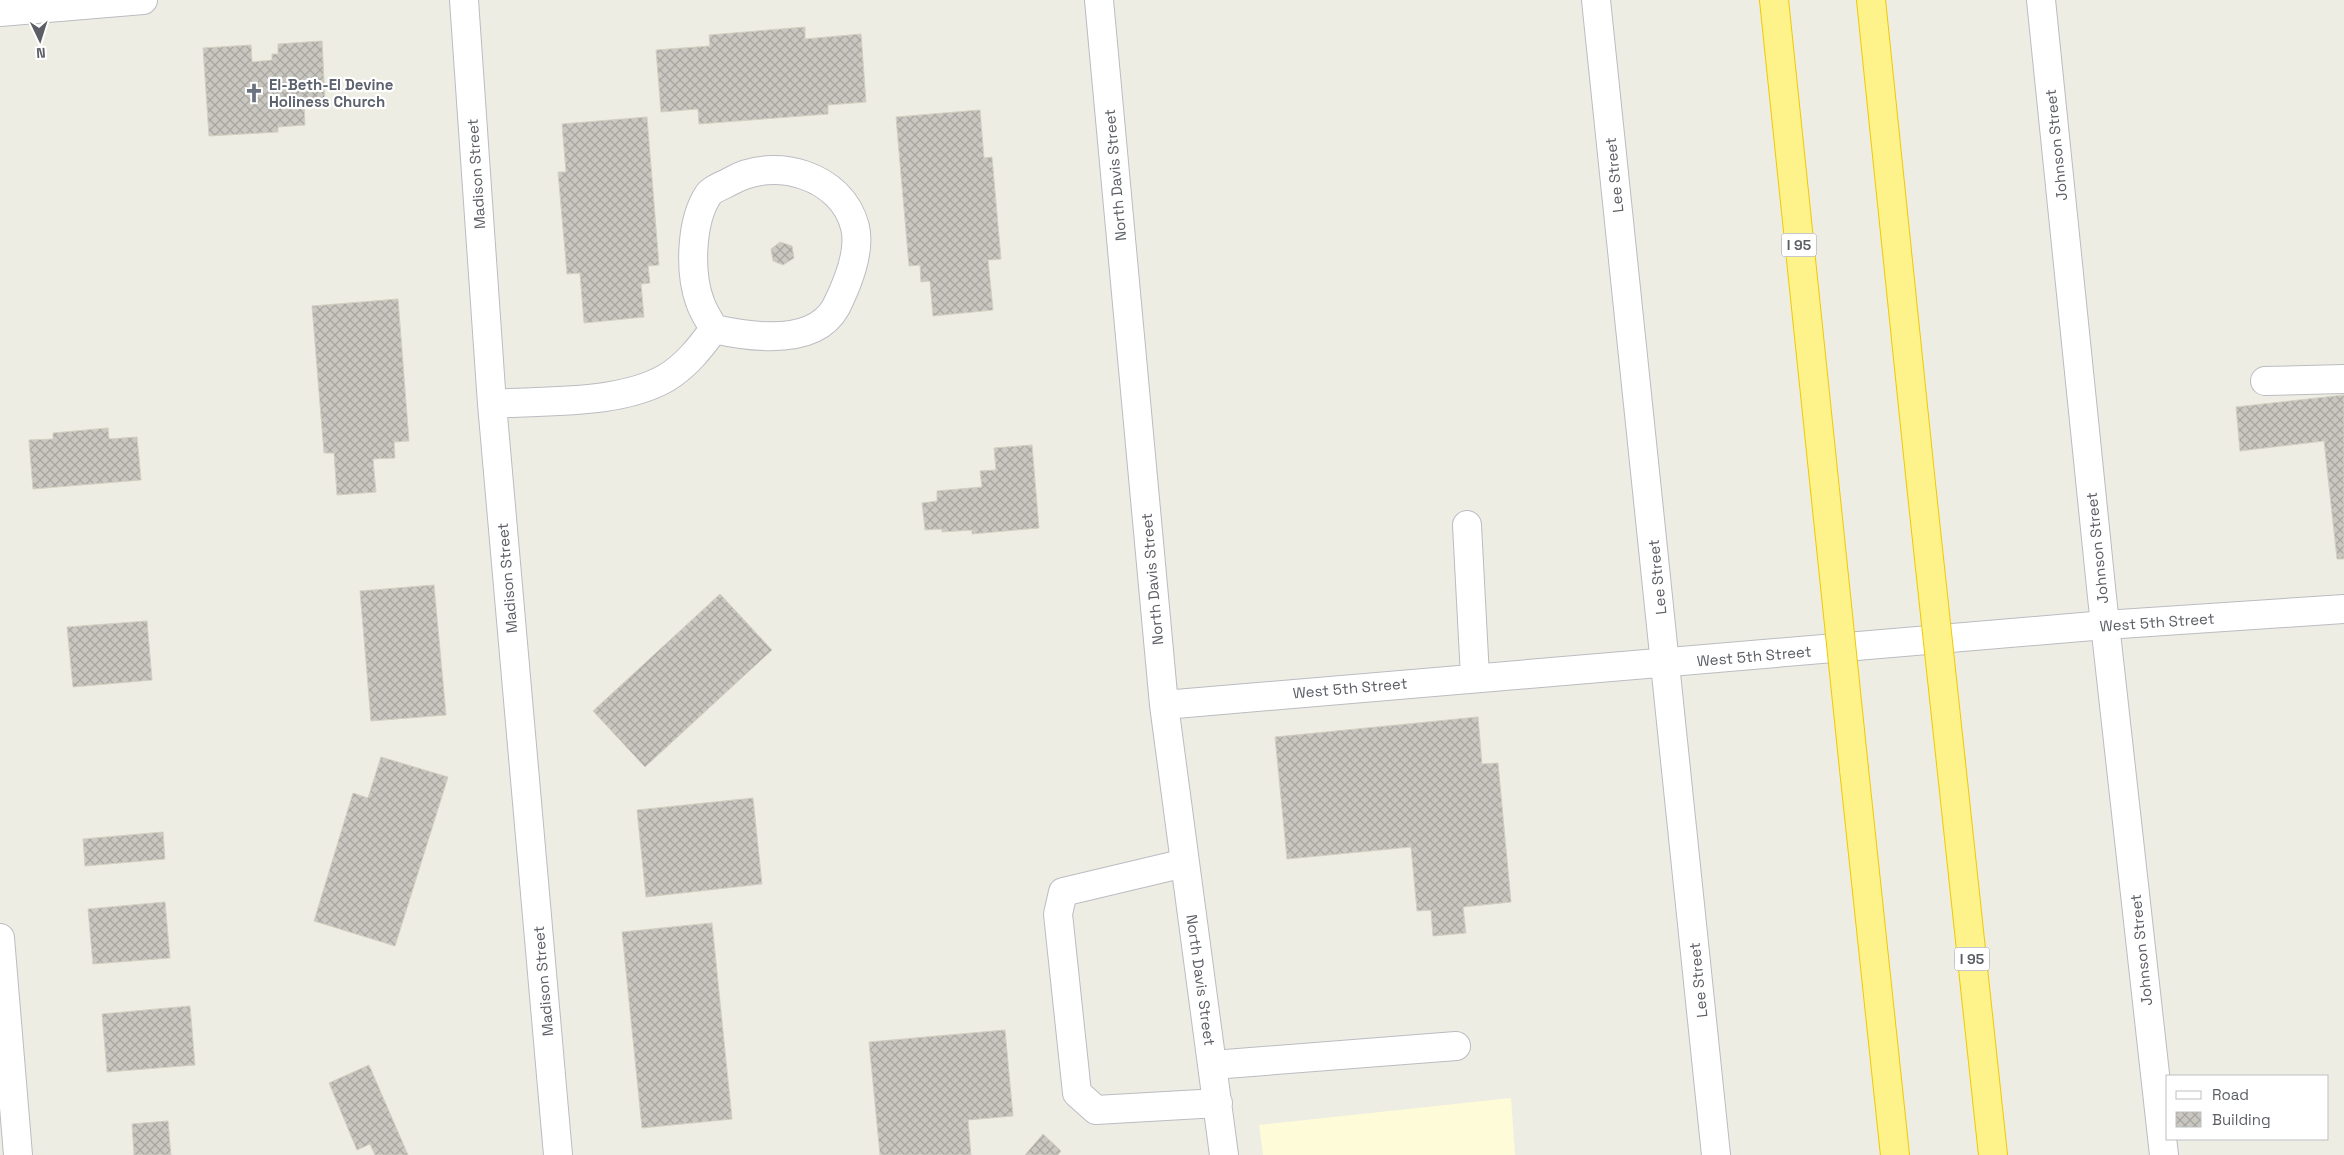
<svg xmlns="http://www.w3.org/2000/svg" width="2344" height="1155" viewBox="0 0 2344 1155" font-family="'Space Grotesk',sans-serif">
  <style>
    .commercial { fill: #fefbd8 }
    .building { fill: url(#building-cross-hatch); stroke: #d3d0c1 }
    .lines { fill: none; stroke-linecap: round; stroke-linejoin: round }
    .minor-casing { stroke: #bbbcc2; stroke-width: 30 }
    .highway-casing { stroke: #f1c900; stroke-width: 30 }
    .minor { stroke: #fff; stroke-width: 28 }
    .highway { stroke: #fef28a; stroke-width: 28 }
    .highway-bridge-casing { stroke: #f1c900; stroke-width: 30; stroke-linecap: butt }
    .highway-bridge { stroke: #fef28a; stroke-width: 28 }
    .labels { text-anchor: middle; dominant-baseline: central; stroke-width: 4.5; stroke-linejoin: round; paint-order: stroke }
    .shield { fill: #fff; stroke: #8c8e92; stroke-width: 1 }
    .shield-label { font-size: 14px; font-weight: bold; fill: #5b5e64 }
    .worship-label { font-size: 15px; font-weight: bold; fill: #5b616d; stroke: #fff; text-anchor: start }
    .street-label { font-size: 15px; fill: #5b5e64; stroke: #fff }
  </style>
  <defs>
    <pattern id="building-cross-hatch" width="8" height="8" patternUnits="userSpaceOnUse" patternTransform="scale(1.25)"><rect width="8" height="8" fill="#c9c7c0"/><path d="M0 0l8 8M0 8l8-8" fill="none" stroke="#a6a5a0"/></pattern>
  </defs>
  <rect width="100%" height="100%" fill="#eeede3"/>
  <path class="commercial" d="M1511 1098 1515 1155H1263L1259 1125Z"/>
  <path class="building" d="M805 27V39L861 34 866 102 828 105V114L699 124 698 109 661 112 656 50 710 46 709 35Z
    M322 41 325 101 304 102 305 125 278 127V132L209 136 203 48 251 45 252 62 272 60V54H278V44Z
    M980 110 984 158 992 157 1001 259 988 260 993 310 933 316 930 281 921 282 920 265 909 266 896 117Z
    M647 117 659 265 648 266 650 283 641 284 644 317 584 323 580 273 567 274 558 172H566L562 124Z
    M780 242 792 246 794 258 783 265 773 261 771 249Z
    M398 299 409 441 394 442 395 458 373 459 376 492 337 495 334 453H324L312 306Z
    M2344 395V559H2337L2324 441 2240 451 2236 407Z
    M108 428 109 439 137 437 141 480 33 489 29 440 53 439V433Z
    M1032 445 1039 528 972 534V530L942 532V529L925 530 922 503 937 501V491L982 487 980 471 996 470 994 448Z
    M434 585 446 715 371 721 360 591Z
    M720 594 772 650 645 767 593 711Z
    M147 621 152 680 73 687 67 627Z
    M1478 717 1482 764 1498 763 1511 902 1463 907 1466 933 1433 936 1431 910 1417 911 1411 847 1287 859 1275 737Z
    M381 757 448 777 395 946 314 921 353 793 368 798Z
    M753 798 762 884 646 897 637 810Z
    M163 832 165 859 85 866 83 839Z
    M165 902 170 958 93 964 88 909Z
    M712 923 732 1119 642 1128 622 932Z
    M190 1006 195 1065 107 1072 102 1014Z
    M1005 1030 1013 1116 968 1120 971 1155H880L869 1042Z
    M369 1065 408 1155H375L370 1144 357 1150 329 1083Z
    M168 1121 171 1155H134L132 1124Z
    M1043 1134 1061 1151 1058 1155H1025Z"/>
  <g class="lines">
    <defs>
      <path id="minor" d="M464 0 492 404 558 1155
        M1099 0 1164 705 1224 1155
        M1596 0 1716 1155
        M2041 0 2102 597 2164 1155
        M0 12 143 0
        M2265 381 2344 379
        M492 404C545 400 619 405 666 378 686 366 700 348 714 329 750 337 814 347 836 307 847 285 861 252 855 227 842 175 774 156 731 181 724 185 712 189 708 195 691 221 689 272 700 302 703 311 709 320 714 329
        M1467 525 1475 677
        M1164 705 2105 625 2344 609
        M1185 863 1063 892 1058 914 1077 1093 1096 1110 1218 1103
        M0 938 18 1155
        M1213 1065 1456 1046"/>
      <path id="highway" d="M1774 0 1825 490
        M1871 0 1921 484
        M1951 763 1993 1155
        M1854 769 1895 1155"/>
    </defs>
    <use href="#minor" class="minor-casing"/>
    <use href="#highway" class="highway-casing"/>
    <use href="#minor" class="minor"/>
    <use href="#highway" class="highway"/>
    <defs>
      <path id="highway-bridge" d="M1921 484 1951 763
        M1825 490 1854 769"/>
    </defs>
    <use href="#highway-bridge" class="highway-bridge-casing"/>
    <use href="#highway-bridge" class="highway-bridge"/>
  </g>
  <defs>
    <symbol id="church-bare" viewBox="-9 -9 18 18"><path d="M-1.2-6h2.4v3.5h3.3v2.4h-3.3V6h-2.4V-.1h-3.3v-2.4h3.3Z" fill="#6b7280" stroke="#fff" stroke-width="2.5" paint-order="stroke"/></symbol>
  </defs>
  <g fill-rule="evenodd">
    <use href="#church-bare" x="240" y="79" width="28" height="28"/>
  </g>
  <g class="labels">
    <g class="shield">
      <rect x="1781.5" y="233.5" width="35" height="23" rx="4"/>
      <rect x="1954.5" y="947.5" width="35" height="23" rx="4"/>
    </g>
    <g class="shield-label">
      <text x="1799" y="245">I 95</text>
      <text x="1972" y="959">I 95</text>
    </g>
    <g class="worship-label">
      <text x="269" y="84">El-Beth-El Devine<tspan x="269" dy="17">Holiness Church</tspan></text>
    </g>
    <g class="street-label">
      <text transform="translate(2056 145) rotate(-96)">Johnson Street</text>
      <text transform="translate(476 174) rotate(-94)">Madison Street</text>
      <text transform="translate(1115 175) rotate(-95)">North Davis Street</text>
      <text transform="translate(1614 175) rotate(-96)">Lee Street</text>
      <text transform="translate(2097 548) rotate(-96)">Johnson Street</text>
      <text transform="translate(1657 577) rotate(-96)">Lee Street</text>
      <text transform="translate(507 578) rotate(-95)">Madison Street</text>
      <text transform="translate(1152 579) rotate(-95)">North Davis Street</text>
      <text transform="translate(2157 622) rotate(-4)">West 5th Street</text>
      <text transform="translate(1754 656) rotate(-5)">West 5th Street</text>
      <text transform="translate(1350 688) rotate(-5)">West 5th Street</text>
      <text transform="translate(2141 950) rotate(-96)">Johnson Street</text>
      <text transform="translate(1201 980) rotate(82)">North Davis Street</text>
      <text transform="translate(1698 980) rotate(-96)">Lee Street</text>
      <text transform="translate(543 981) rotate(-95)">Madison Street</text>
    </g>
  </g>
  <rect x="2166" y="1075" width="162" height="65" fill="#ffffff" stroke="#bdbfc1"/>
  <rect x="2176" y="1091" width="25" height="8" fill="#ffffff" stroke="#bdbfc1"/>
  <text x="2212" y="1100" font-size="15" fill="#5b5e64">Road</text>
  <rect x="2176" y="1112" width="25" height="15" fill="url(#building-cross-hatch)" stroke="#bdbfc1"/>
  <text x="2212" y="1125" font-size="15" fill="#5b5e64">Building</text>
  <g transform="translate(40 40) rotate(176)" stroke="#ffffff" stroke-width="4" paint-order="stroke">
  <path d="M0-4L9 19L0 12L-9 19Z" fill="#5b5e64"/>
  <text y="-8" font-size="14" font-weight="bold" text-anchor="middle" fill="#5b5e64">N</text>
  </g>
</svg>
